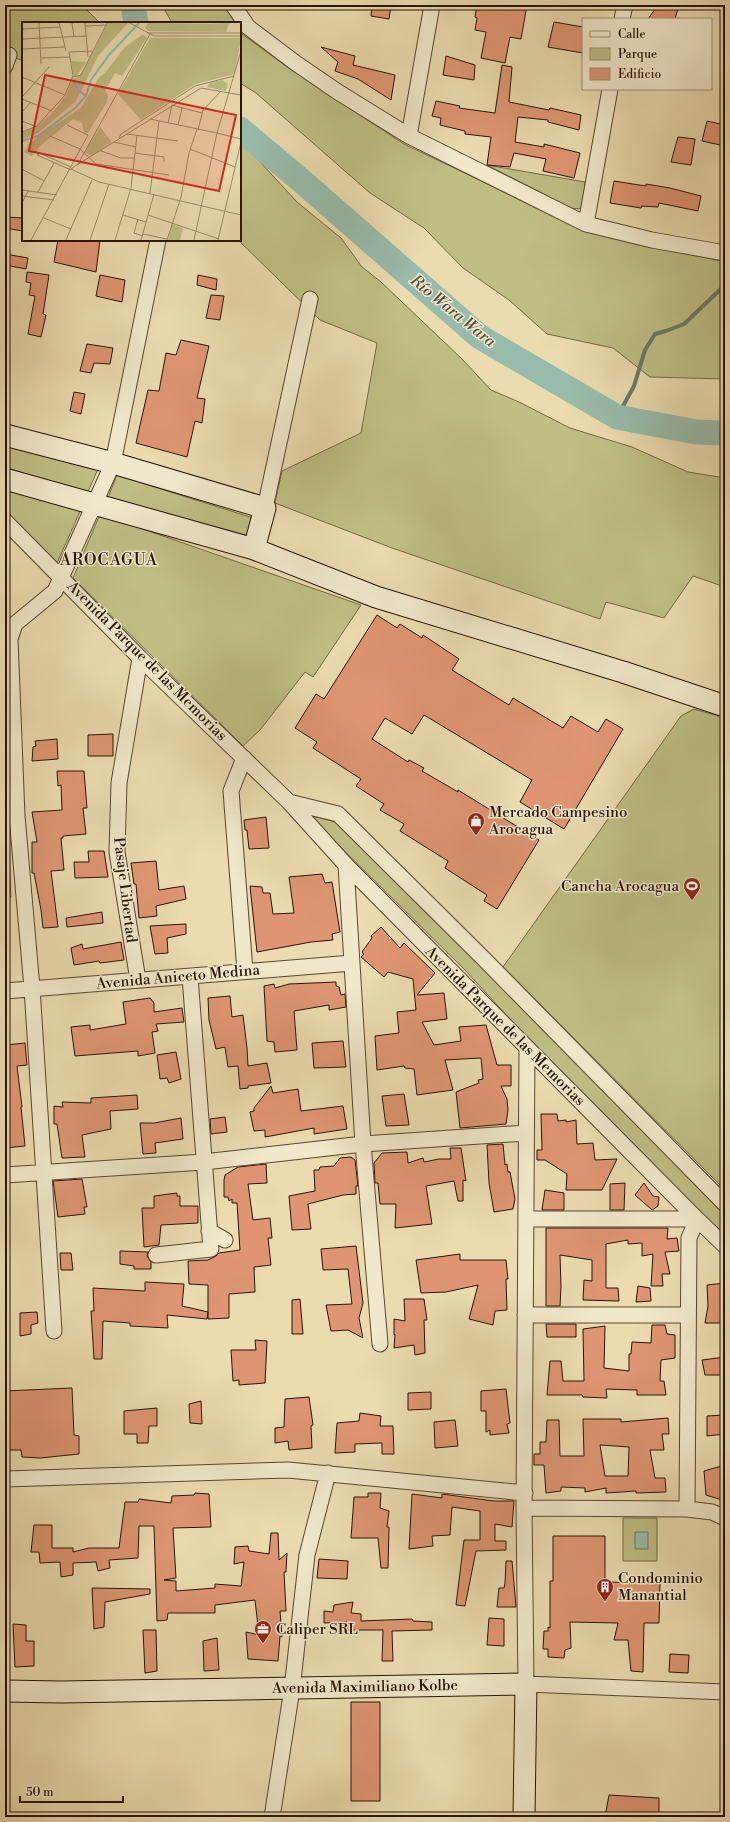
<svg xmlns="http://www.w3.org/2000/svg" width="730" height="1822" viewBox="0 0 730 1822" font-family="'Libre Bodoni',serif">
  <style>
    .green { fill: #bfbe85; stroke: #736944 }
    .water { fill: #98bcab; stroke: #6b7968 }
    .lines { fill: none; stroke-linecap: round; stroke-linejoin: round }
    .stream { stroke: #6b7968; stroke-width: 4 }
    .river { stroke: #98bcab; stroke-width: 25 }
    .building { fill: #df9573; stroke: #271403; fill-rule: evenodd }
    .street-casing { stroke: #58462e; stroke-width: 17 }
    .secondary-casing { stroke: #271403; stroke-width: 23 }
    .street { stroke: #f1e8cb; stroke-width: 15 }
    .secondary { stroke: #f1e8cb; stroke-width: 21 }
    .labels { text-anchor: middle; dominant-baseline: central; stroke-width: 3; stroke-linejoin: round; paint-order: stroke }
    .street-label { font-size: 15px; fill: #271403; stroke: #f1e8cb }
    .poi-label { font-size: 15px; fill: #271403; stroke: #f1e8cb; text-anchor: start }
    .water-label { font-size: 16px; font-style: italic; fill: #4f4f3e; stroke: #f1e8cb }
    .neighbourhood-label { font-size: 16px; letter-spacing: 1px; fill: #271403; stroke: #f1e8cb }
    .inset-river { fill: none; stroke: #98bcab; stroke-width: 2 }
    .inset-road { fill: none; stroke: #9c8c6a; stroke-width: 1 }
    .view { fill: #d62828; fill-opacity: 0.15; stroke: #d62828; stroke-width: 2 }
    .inset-edge { fill: none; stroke: #271403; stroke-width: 2 }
  </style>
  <rect width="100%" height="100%" fill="#eadcaf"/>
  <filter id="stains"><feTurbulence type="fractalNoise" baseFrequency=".005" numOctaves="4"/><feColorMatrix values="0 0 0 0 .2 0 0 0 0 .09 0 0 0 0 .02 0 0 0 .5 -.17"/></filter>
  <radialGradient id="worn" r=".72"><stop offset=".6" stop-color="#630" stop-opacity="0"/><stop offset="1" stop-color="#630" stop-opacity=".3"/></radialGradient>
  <path class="green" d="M5 5H82L100 23H23V61L5 53Z
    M162 5H224L235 23H172Z
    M240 31 242 34 290 69 404 144 588 232 725 262V379L650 377 613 348 547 334 509 300 463 268 424 228 370 193 256 93 240 83Z
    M240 140 297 202 341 238 362 267 381 282 462 359 491 390 519 402 570 428 632 447 688 472 719 477 725 476V587L693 576 664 618 606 602 600 619 392 548 275 503 282 471 361 433 377 343 320 320 238 240H240Z
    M487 165 585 182 583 206 579 209 571 208Z
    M5 442 98 469 87 494 5 467Z
    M117 475 253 518 247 544 107 500Z
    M5 483 82 507 57 563 5 511Z
    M100 514 361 605 313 677 305 672 260 730 243 746 73 578Z
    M694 709 725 718V1190L503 967 681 716Z
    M308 815 336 822 589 1074 725 1215V1237L545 1057 465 970Z
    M5 852H9L11 897H5Z
    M623 1518H657V1561H623Z"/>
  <path class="water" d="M635 1532H648V1549H635Z"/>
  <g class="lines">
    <path class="stream" d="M617 417 634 386 645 350 655 334 666 331 684 324 725 285"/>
    <path class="river" d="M133 5 136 23
      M240 129 304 183 480 337 617 417 696 432 725 433"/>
  </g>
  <path class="building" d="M372 5H391L389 19 371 16Z
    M477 5H527L521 39 510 37 505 63 481 58 486 32 475 30 477 18 475 17Z
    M658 5H679L675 19H648Z
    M554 22 583 27V53L548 47Z
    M321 47 355 56 353 65 395 75 391 100 358 79 335 71 338 62Z
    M446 56 475 65 474 80 443 75Z
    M502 65 512 67 509 102 549 110 550 108 581 115 579 130 548 122V120L518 117 515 142 544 147V144L580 153 574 178 543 171 546 159 514 153 510 167 487 165 491 137 465 134V131L440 125 441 118 432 116 436 101 460 106 459 108 495 113Z
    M707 121 725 125V146L702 141Z
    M678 137 695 139 691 165 671 162Z
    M614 181 646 186V184L670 188 701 196 698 211 659 203 658 207 642 206 641 208 610 203Z
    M5 217 23 218V231L5 228Z
    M58 240H100L96 272 54 262Z
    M5 254 28 258 26 269 5 265Z
    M27 272 49 275 43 314 46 315 41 337 28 334 35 296 29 295 31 283 26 282Z
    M100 275 125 280 122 302 96 296Z
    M198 275 217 279 216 290 197 285Z
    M211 295 224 296 220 320 206 318Z
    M181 340 209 346 197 398 205 399 202 423 195 421 187 457 136 443 148 390 159 391 166 353 176 355Z
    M87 344 113 348 110 364 94 363 91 373 80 371Z
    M74 392 85 394 81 414 70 411Z
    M377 615 397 628 400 624 422 638 423 635 459 659 452 670 509 705 513 698 563 728 571 716 598 732 606 719 623 729 564 829 520 802 532 780 424 715 412 734 385 718 372 739 408 762 409 760 424 768 422 771 458 792V790L539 840 497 909 484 901 487 895 445 868 448 861 400 831 404 824 380 810 384 804 356 786 361 779 313 748 317 742 295 728 316 694 324 699Z
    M113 734V756H88V735Z
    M57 739 58 759 32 761 33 747 36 746 35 741Z
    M57 771H84L87 808H83L86 834 63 836V838H61L64 870 51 871 58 927 43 928 41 910 34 873H32V842H37L32 812 62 810 61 785 58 786Z
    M266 817 269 848 249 849 247 830H245L244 820Z
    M88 851H104L108 877 75 878 74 862H89Z
    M156 861 159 890 184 886 186 899 156 906 157 916 139 918 136 884H134L131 863Z
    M322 874 325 883 332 882 340 932 332 934 333 940 311 942 257 952 250 886 262 887 263 893H270L273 914 294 913 289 877Z
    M102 912 103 923 67 927 66 918Z
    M186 924V934L167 938 168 953 155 954 150 926Z
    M381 927 400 948 404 943 435 973 417 995 444 993 447 1019 422 1022 434 1045 461 1041 459 1027 486 1025 497 1065H511V1086H501L507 1099 508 1110 506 1124 460 1128 456 1092 479 1083 478 1080 483 1079 481 1058 445 1060 453 1090 417 1095 414 1069 405 1068 404 1066 377 1070 375 1036 399 1033 397 1012 416 1010 413 979 388 972 384 977 361 957 364 954 362 952 372 938 371 936Z
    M121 942 124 960 100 963 99 961 74 965 71 948 82 944 83 949Z
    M336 982V986L339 987 341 995 345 994 346 1007 329 1010V1005L294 1011 297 1050 275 1052 274 1042 267 1041 264 986 274 984 275 988 289 984Z
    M230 996 232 1017 243 1015 247 1048 248 1066 267 1063 271 1083 248 1086V1088L240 1089 238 1066 228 1067 225 1047 216 1049 209 1020 208 998Z
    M150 998 154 1003V1012L182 1008 184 1022 156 1024 158 1031 152 1032 155 1053 138 1056V1051L75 1056 71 1027 90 1025V1030L126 1024 123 1002Z
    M343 1041 346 1067 314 1068 312 1043Z
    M25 1043 27 1065 17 1066 22 1107H21L25 1146 5 1148V1045Z
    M176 1052 181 1079 169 1083 167 1078 160 1079 157 1055Z
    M271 1086 273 1093 298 1089 301 1111 343 1106 347 1129 314 1134V1128L265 1137V1130L254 1131 250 1112 254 1111V1108Z
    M404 1094 409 1125 386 1126 382 1096Z
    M137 1095 138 1109 110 1111 111 1129 82 1135 85 1157 62 1158 57 1124H54V1106L63 1107 62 1102 91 1103V1098Z
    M541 1114H557L558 1121 566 1120V1122L576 1120 577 1144 593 1143 595 1160 617 1159 602 1190H566L567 1174 545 1160H537V1150H542Z
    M225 1117 227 1132 211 1134 210 1119Z
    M181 1118 183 1139 155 1143 156 1153 143 1154 140 1123H154Z
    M503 1144 505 1165 507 1164 508 1172H510L515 1199 513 1209 494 1212 489 1183 487 1145Z
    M450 1148H461L466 1181 463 1180V1201H458L454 1181 426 1186 432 1224 395 1228 396 1204H380L378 1183H375L374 1163 382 1153 407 1152 408 1163 423 1158 424 1162 439 1159H451Z
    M351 1157 355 1160 358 1186H356V1194L343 1195 308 1204 311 1229 292 1230 289 1196 315 1191 314 1170H319L320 1167 334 1166 340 1158Z
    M266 1164 267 1183 248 1184 253 1220 270 1218 272 1238H268L271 1265 254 1267 255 1292 229 1294V1318L208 1319V1285L189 1284 188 1261 208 1260 216 1256 219 1253 240 1250 237 1203H232V1199L229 1201 228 1197H224V1180L225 1175 238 1167Z
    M82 1179 87 1207H84L85 1214 58 1217 53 1181Z
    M625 1183 624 1210H610V1184Z
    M644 1183 653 1196 659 1197 658 1206 652 1210 635 1195Z
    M545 1190 564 1193V1210H542Z
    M177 1193V1196H180V1206H198V1223L161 1225 159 1245 144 1247 142 1208H154V1196Z
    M546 1228H668L667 1239 677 1238 679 1251 665 1252 670 1274H662L663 1286H651L653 1254 642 1256V1243L628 1244V1240L606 1244V1288H618L619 1301 583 1300 584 1280 592 1281V1260L560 1255 561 1286 560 1306H546Z
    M356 1246 363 1303 359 1318 363 1338 348 1330 331 1331 326 1305 352 1304 348 1269 323 1270 321 1249Z
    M120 1251 148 1252 147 1256 151 1262V1269H134V1266L120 1264Z
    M60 1253H71L73 1270H61Z
    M460 1254V1260H506L508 1279H506L507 1310 495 1311 493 1325 469 1319 478 1285 446 1292 421 1293 416 1260Z
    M145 1282 184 1284 182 1306 208 1312 207 1319 167 1315 168 1328 130 1326V1323L103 1321 102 1359H94L91 1311H94L93 1288 145 1291Z
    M725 1283V1323H705L708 1306 707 1285Z
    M638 1286 650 1288 651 1301 636 1302Z
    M300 1299 303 1334H292V1300Z
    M404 1299H424L427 1320H424L425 1353 415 1355 414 1345 394 1348 395 1334 394 1335V1319L405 1321Z
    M37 1312 38 1323 31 1325V1334L20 1336V1313Z
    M546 1324H576V1337H547Z
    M652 1325H665L667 1334 675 1335V1358L661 1360 660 1381H664L666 1395H637V1390L606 1389 607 1398 583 1397 582 1395H547L550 1361H561L563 1381H584L583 1329 605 1326 604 1368 629 1371V1354H631L632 1342 651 1343Z
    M255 1340 267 1341 265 1383 239 1385V1380L233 1381 231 1350H256Z
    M725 1357V1375H705L702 1360Z
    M72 1388 74 1435 79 1436V1454L40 1458 22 1457 21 1450H5V1391Z
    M506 1389 510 1423 507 1424 509 1433 490 1435V1430L486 1432V1411H481V1391Z
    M431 1392V1409L408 1410V1393Z
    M309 1397 313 1425 311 1426 312 1448 289 1450 288 1441 275 1443V1428L284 1427 285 1399Z
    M201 1401 202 1424 190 1423 189 1404Z
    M157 1408V1426H149L148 1443H137V1434H124V1411Z
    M360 1413 381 1416 380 1426H393L394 1454H382V1443L355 1444V1452L335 1453 337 1423 359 1421Z
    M725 1415V1434L707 1436V1416Z
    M668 1418 669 1434H662L664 1450H650L655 1478H665L666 1492 636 1493V1491L606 1493V1488L585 1492V1488L561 1487V1491L546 1493 544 1465H534V1454H540V1442H546L547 1420H559L560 1456H584L583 1419H621V1422ZM600 1445 629 1447 628 1476H605Z
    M455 1420 458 1446 435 1448 434 1422Z
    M725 1465V1501L706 1495 704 1471Z
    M195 1493 209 1494 211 1527 173 1528 176 1578 164 1580 176 1581V1591L215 1588V1584L241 1586 244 1562 234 1564 235 1547 248 1546 249 1551 269 1554 271 1533H278L279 1560 287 1553 286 1572H284L286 1611H280L282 1637 280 1636 278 1661 248 1659 246 1632 259 1635 255 1600 215 1605V1613H168L167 1620 157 1621 154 1526H139L138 1558 109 1560 110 1568 98 1571 96 1562 73 1563V1575L61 1577 60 1562 40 1563 39 1552H31L34 1525H52V1548H73V1552L89 1548H119L125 1502H138L139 1499 171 1503 172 1496 194 1495Z
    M368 1493H381L380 1508 389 1511 387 1527H389L388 1568H381L378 1538H351L354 1497H368Z
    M412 1494 442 1498V1494L494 1501H514L512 1527 495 1524V1541H506V1550L476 1551 465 1606 456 1605 464 1540H480V1511L452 1507 450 1535 432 1536 433 1546 409 1549Z
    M553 1536H605V1582L660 1583 659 1623H644L643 1672 631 1671 628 1640H614L618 1623 570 1622 571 1648 565 1650 564 1658 548 1657V1649H543L544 1631H548V1627L550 1628V1581H553Z
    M319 1559 348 1561 347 1579 317 1578Z
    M506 1561H512L516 1607H497L499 1588H504L505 1583Z
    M92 1588 150 1589V1594L105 1602 104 1627 94 1629Z
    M353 1602 351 1613 361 1614V1621L412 1619 413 1621 432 1622V1630L392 1631 393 1661H382L383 1630H347V1622L324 1623V1611L333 1612 334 1605Z
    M489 1618 504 1619V1646L487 1645Z
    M13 1624 26 1625V1641H34V1666L15 1667Z
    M143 1630H156L157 1671 145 1673Z
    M217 1638 219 1670 204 1671 203 1641Z
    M670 1654 689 1655 688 1673 669 1672Z
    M351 1702H380V1801H351Z
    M609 1795 659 1798V1817H605Z"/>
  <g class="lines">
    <defs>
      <path id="street" d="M233 5 248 27 297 64 338 92 409 136 586 224 652 240 725 253
        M622 19 625 5
        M5 66 9 55
        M409 136 432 5
        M586 224 610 89
        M265 508 310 299
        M5 521 140 658 289 802 346 865 697 1219 725 1246
        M244 758 231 791 245 971
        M289 802 338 814 484 959 725 1204
        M346 865 363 1144 380 1344
        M138 980 117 852 119 783 140 658
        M5 991 352 963
        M527 1048 524 1508 526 1684 725 1692
        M5 1175 204 1162 363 1144 526 1133
        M526 1219H697L689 1238 687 1509
        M209 1231 225 1240
        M156 1255 211 1249 190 977
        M525 1315H688
        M54 1331 32 988 17 816 10 639 15 624 55 591 113 463 158 240
        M5 1479 288 1470 525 1493
        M524 1508 687 1509 712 1512 725 1518
        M272 1817 292 1689 307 1555 328 1473"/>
      <path id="secondary" d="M5 435 113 463 265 508 254 549
        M5 479 254 549 376 597 623 672 725 706
        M5 1691 61 1692 526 1684 524 1817"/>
    </defs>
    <use href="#street" class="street-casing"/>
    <use href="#secondary" class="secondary-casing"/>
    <use href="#street" class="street"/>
    <use href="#secondary" class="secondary"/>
  </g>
  <defs>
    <symbol id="shop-pin" viewBox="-11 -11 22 30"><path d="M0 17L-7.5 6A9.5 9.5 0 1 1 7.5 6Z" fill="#8f2418" stroke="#f1e8cb"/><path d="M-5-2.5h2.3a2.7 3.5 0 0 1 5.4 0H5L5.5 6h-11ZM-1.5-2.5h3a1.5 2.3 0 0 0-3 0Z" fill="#fff"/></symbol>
    <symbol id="stadium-pin" viewBox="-11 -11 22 30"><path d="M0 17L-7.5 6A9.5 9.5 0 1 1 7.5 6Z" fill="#8f2418" stroke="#f1e8cb"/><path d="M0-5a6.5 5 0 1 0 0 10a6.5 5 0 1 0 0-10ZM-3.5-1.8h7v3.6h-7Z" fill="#fff"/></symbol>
    <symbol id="building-pin" viewBox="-11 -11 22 30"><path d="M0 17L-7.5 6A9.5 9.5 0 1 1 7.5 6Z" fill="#8f2418" stroke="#f1e8cb"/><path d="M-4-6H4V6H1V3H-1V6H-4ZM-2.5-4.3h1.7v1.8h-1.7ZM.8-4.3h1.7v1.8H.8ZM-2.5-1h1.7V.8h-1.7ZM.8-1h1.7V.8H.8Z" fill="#fff"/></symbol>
    <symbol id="office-pin" viewBox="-11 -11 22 30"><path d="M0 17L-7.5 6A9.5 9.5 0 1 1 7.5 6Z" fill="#8f2418" stroke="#f1e8cb"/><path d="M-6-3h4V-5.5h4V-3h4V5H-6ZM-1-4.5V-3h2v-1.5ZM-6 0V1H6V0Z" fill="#fff"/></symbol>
  </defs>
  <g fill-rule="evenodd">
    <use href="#shop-pin" x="466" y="811" width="20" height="27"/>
    <use href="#stadium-pin" x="682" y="876" width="20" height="27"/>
    <use href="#building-pin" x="595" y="1577" width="20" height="27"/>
    <use href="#office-pin" x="253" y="1619" width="20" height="27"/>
  </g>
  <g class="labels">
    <g class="street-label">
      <text transform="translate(147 661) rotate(45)">Avenida Parque de las Memorias</text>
      <text transform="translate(125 890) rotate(83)">Pasaje Libertad</text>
      <text transform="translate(178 977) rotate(-5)">Avenida Aniceto Medina</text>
      <text transform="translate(505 1026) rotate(45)">Avenida Parque de las Memorias</text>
      <text transform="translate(365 1687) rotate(-1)">Avenida Maximiliano Kolbe</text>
    </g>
    <g class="poi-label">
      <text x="489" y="812">Mercado Campesino<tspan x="489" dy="17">Arocagua</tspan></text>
      <text x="679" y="886" text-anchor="end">Cancha Arocagua</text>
      <text x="618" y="1578">Condominio<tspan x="618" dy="17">Manantial</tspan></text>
      <text x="276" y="1629">Caliper SRL</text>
    </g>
    <g class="water-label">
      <text transform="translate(453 311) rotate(39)">Río Wara Wara</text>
    </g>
    <g class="neighbourhood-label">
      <text x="109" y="560">AROCAGUA</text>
    </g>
  </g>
  <g transform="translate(22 22)">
    <rect width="219" height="219" fill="#eadcaf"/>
    <path d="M86 1H106L76 34 54 79 16 111 0 117V111L16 104 31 90 44 73 51 57 59 53ZM126 1 188 2 207 1 204 10 126 9 123 6ZM121 12 125 16 100 54 93 51 83 69 86 73 85 80 66 111 62 110 60 101 51 97 19 123 10 134 2 130 6 123 22 110 59 86 77 55 82 52 103 25ZM128 16H219L213 52 173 62 119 98 96 72ZM49 39 64 40 54 55H52ZM200 58 206 62 204 69 185 65 188 61ZM78 105 90 120 69 134 63 130ZM150 202 161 206 158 218H146Z" fill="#bfbe85"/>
    <path class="inset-river" d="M51 57 56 68 64 74M0 119 16 114 53 86 64 74 69 58 87 33 117 1"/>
    <path class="inset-road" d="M17 1 19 42M37 1 44 29M50 1 52 15M63 1 66 35M108 1 132 14H219M63 4 85 3M0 7 38 5M125 11H219M0 17 64 14M0 27 43 25M19 36 48 35M0 55 43 73M51 55 59 53 85 1M179 66 219 73M0 75 27 45M0 77 30 89M0 90 9 80M128 97 195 111 219 29M0 99 12 104M146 101 150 83 180 91M45 103 66 113M156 103 160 86M176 108 181 88 199 69M0 110 15 104 43 73 51 54 47 30 70 29M105 112 156 119M28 114 58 127 74 142 147 153M97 116 99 112 173 64 212 54M92 120 114 125M168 127 213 145M13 129 49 145M79 129 99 136H112M113 131 142 135V140M17 132 15 133 49 148M55 143 179 66M0 147 22 159M49 147 77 160 219 193M49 147 56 142 128 12M0 168 35 173M16 170 32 141M128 171 137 99M0 174 32 178M0 181 6 169M101 193 124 200M126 193 197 217M22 196 49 207M116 197 112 211 121 214M121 212 145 217M9 218 66 113M44 218 70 158M68 218 87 162M93 218 109 166 115 113M119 218 132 172M145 218 159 175 167 131 175 107M172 218 195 111 219 117M196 218 219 120"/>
    <path class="view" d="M23 53 214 93 197 169 7 129Z"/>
    <rect width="219" height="219" class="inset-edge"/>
  </g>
  <rect width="730" height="1822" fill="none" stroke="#eadcaf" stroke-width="20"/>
  <rect x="6" y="6" width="718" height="1810" fill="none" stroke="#271403" stroke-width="2"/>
  <rect x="10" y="10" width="710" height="1802" fill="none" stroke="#271403"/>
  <rect x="582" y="18" width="130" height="72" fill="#f1e8cb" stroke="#a0937b"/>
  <rect x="590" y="31" width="20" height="6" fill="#f1e8cb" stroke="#a0937b"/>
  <text x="618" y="38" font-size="12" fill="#271403">Calle</text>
  <rect x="590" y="48" width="20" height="12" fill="#bfbe85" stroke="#a0937b"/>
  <text x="618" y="58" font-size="12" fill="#271403">Parque</text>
  <rect x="590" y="68" width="20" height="12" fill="#df9573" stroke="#a0937b"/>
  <text x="618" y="78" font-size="12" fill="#271403">Edificio</text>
  <path d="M20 1796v6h103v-6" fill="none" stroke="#271403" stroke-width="2"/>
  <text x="26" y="1796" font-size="12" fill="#271403" stroke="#f1e8cb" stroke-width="3" paint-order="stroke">50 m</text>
  <rect width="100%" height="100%" filter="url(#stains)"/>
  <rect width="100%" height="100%" fill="url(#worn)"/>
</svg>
